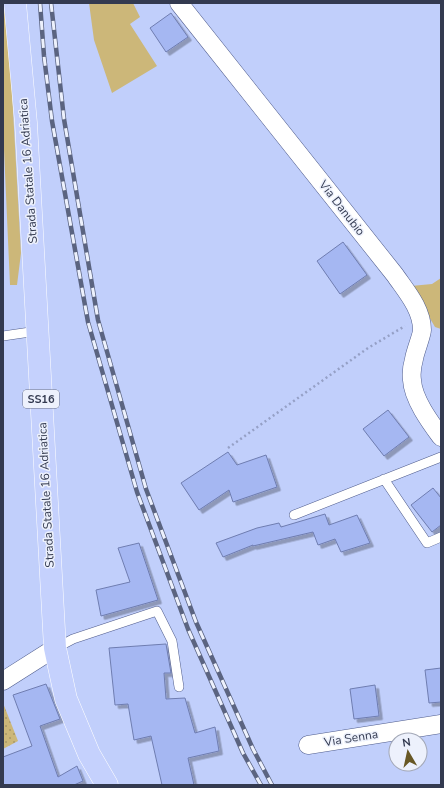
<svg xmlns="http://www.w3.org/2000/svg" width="444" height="788" viewBox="0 0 444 788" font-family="'Nunito Sans',sans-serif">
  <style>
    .green { fill: #ccb779 }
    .garden { fill: url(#garden-dots) }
    .building { fill: #a5b7f2; stroke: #6f7db0; filter: url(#shadow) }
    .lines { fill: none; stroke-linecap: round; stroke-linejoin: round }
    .lane-casing { stroke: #4f5c8c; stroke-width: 10 }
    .street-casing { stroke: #4f5c8c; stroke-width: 19 }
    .primary-casing { stroke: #fff; stroke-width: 23 }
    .path { stroke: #95a0c6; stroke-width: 2.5; stroke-dasharray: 2 3; stroke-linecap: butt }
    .lane { stroke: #fff; stroke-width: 9 }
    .street { stroke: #fff; stroke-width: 18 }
    .primary { stroke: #c5d1fd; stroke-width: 22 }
    .rail-casing { stroke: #5b6480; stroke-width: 4.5 }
    .rail { stroke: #edf1fc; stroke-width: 3; stroke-dasharray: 9; stroke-linecap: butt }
    .labels { text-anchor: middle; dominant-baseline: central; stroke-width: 3; stroke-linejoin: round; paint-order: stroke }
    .shield { fill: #edf1fc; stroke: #6b7184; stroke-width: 1 }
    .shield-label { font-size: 11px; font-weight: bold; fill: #333a50 }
    .street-label { font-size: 12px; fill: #333a50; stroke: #edf1fc }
  </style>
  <defs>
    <pattern id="garden-dots" width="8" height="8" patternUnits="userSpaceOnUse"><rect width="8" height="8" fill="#ccb779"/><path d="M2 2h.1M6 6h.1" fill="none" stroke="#a69666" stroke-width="1.8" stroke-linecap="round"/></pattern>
    <filter id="shadow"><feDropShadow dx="3.5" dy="3.5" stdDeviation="0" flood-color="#0004"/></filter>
  </defs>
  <rect width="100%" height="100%" fill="#c1cffb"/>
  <path class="green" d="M3 3H7L21 253 17 285H10L3 127Z
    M89 3H133L140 17 130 24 157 66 112 93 94 40Z
    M441 278V329L435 327 411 286 432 284Z"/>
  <path class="garden" d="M3 703 18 741 3 749Z"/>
  <path class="building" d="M171 13 188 37 166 52 150 28Z
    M343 242 367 275 340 294 317 261Z
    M388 410 409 437 384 456 363 429Z
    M228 452 237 465 266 455 277 487 233 502 229 490 199 510 181 483Z
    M433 488 441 498V525L432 532 411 505Z
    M325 514 329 525 357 515 370 543 341 552 335 539 318 545 313 532 253 546V545L223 557 216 543 257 528 279 523 281 527Z
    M139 543 158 600 101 616 96 590 130 582 118 548Z
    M166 644 171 673H164L166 699 185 698 195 733 215 727 219 751 188 758 194 785H162L151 736 134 740 128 704 115 705 109 648Z
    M441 668V702L429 703 425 670Z
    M46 684 60 719 40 726 58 777 77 766 83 781 74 785H3V757L32 746 13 695Z
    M375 685 379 716 354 719 350 689Z"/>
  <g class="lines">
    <defs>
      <path id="lane" d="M3 336 37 331
        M384 479 427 543 441 537
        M294 515 441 457
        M56 648 73 639 157 611 172 641 179 687"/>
      <path id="street" d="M179 3 395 275C406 291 422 309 422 330 422 335 415 352 414 359 412 366 411 373 412 380 413 399 430 422 441 437
        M3 681 55 648
        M308 745 441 724"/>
      <path id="primary" d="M15 3 26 123 55 648 66 699 89 754 107 785"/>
    </defs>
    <use href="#lane" class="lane-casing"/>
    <use href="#street" class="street-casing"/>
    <use href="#primary" class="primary-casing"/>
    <path class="path" d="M228 448 368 348 405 326"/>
    <use href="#lane" class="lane"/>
    <use href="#street" class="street"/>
    <use href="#primary" class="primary"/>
    <defs>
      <path id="rail" d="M40 3 44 56 52 121 88 322 137 492 188 629 243 753 261 785
        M51 3 64 119 98 320 146 489 196 622 253 749 272 785"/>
    </defs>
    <use href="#rail" class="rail-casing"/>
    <use href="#rail" class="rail"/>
  </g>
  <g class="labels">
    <rect class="shield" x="23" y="390" width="36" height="18" rx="3"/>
    <g class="shield-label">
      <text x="41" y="399">SS16</text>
    </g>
    <g class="street-label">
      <text transform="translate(28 171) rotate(-94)">Strada Statale 16 Adriatica</text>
      <text transform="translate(342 208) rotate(52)">Via Danubio</text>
      <text transform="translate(46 495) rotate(-93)">Strada Statale 16 Adriatica</text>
      <text transform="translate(351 738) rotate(-9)">Via Senna</text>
    </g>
  </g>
  <rect width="444" height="788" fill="none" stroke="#333a50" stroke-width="8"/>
  <g transform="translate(408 752) rotate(351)"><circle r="19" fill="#edf1fc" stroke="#a3a8b7"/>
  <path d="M0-3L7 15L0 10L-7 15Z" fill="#685825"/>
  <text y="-6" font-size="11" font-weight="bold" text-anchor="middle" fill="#333a50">N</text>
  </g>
</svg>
